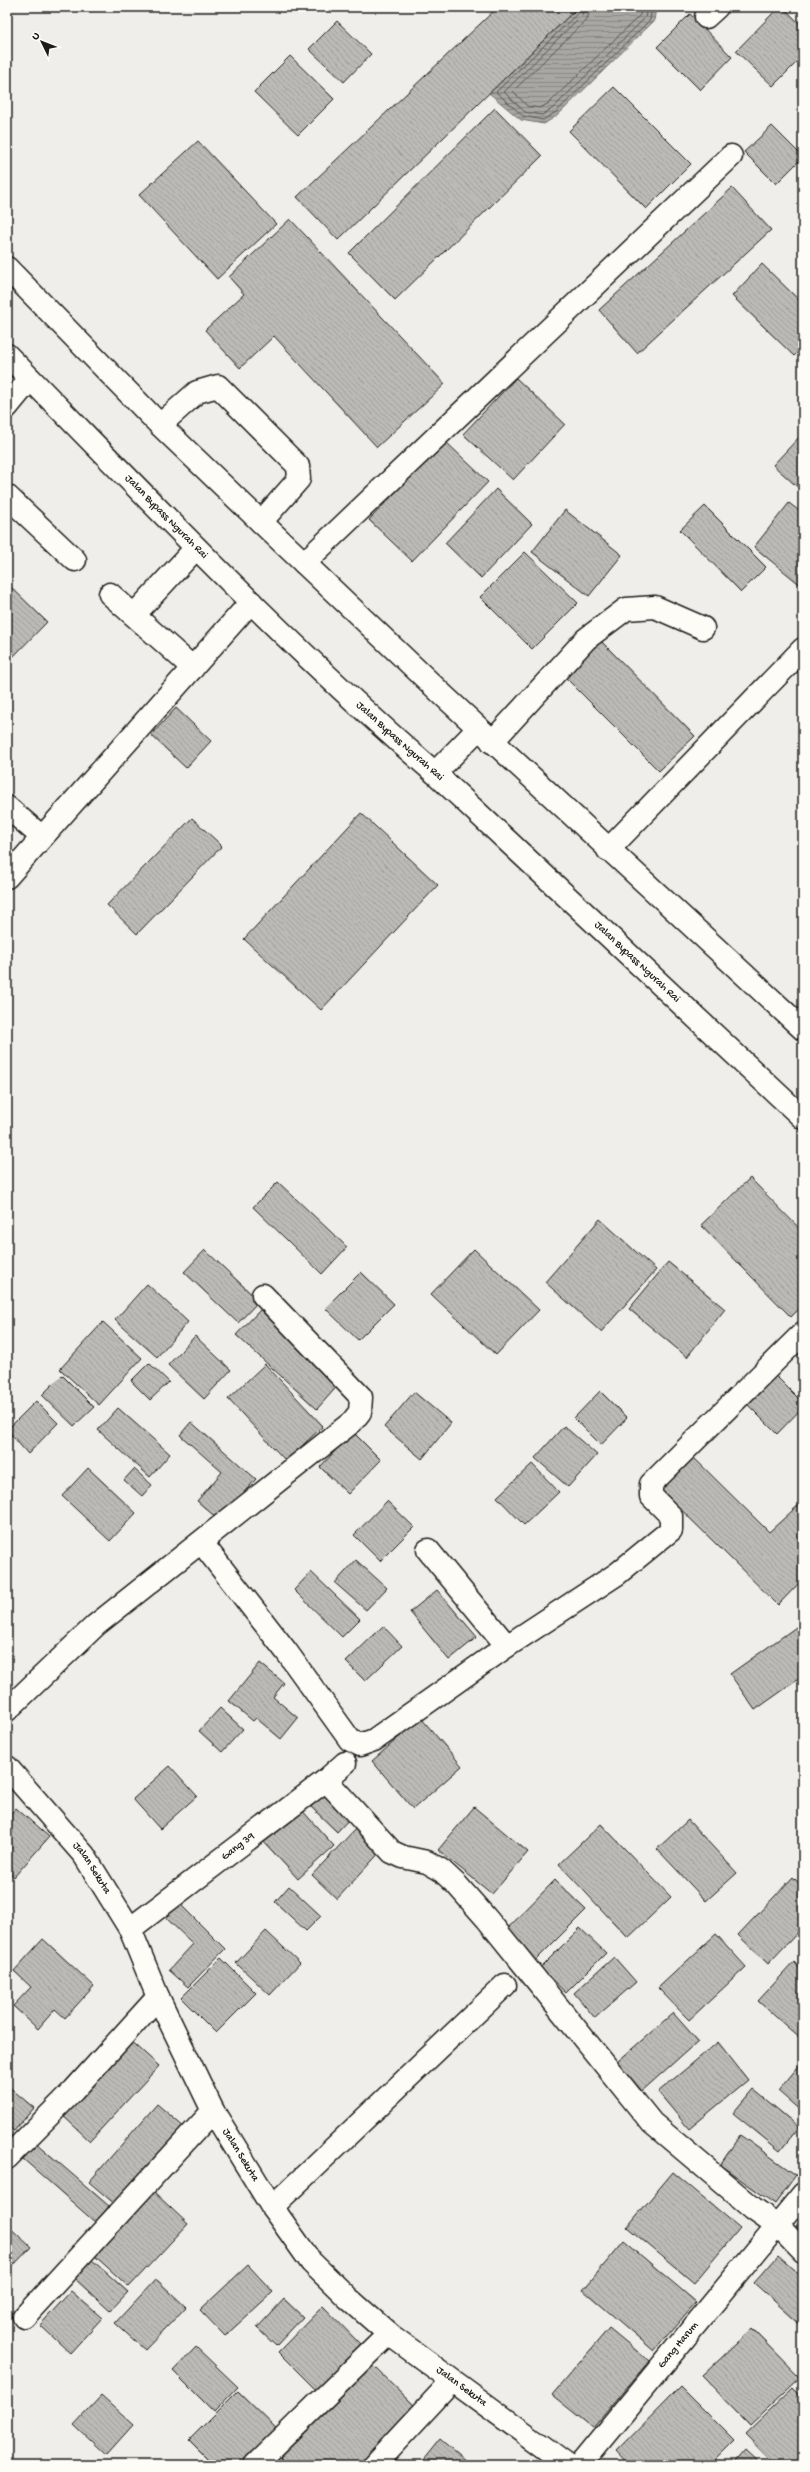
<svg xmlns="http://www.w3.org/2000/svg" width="810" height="2472" viewBox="0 0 810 2472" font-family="'Gochi Hand',sans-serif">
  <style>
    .water { fill: url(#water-rules); stroke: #706f6d }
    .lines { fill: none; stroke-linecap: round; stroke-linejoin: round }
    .shore { stroke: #545452; stroke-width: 1 }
    .building { fill: url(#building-back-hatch); stroke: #1c1c1c }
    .minor-casing { stroke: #1c1c1c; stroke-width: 25 }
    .highway-casing { stroke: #1c1c1c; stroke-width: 25 }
    .minor { stroke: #fdfcf7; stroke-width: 22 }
    .highway { stroke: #fdfcf7; stroke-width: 22 }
    .labels { text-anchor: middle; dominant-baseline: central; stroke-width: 4; stroke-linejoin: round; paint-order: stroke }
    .street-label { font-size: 11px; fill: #1c1c1c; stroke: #fdfcf7 }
  </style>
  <defs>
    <pattern id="water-rules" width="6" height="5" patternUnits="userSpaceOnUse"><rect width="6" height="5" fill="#a8a7a3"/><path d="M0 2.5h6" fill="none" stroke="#888784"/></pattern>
    <pattern id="building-back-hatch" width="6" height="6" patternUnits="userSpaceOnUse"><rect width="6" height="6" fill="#bbbab6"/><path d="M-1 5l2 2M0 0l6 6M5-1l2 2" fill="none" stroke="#a09f9c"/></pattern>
  </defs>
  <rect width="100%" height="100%" fill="#f0eeea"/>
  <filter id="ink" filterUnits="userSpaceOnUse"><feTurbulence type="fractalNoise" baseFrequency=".025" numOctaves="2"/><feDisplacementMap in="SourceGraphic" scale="8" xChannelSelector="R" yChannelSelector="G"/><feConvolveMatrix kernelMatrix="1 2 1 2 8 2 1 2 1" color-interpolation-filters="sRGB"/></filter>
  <g filter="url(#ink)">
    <path class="water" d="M578 7H656L654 21 558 115 544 124 521 120 489 93Z"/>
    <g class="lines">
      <path class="shore" d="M580 7 579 12 496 92 523 116 543 120 556 112 650 20 652 7
        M585 7 582 15 504 92 525 112 542 115 553 108 645 18 647 7
        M591 7 587 19 513 91 527 106 540 108 549 103 640 15 641 7"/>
    </g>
    <path class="building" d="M498 7H578L338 240 297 197Z
      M779 7H783L803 27V56L773 86 736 51Z
      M690 14 732 57 700 90 657 47Z
      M337 21 371 54 344 82 309 49Z
      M290 56 334 99 298 135 254 92Z
      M614 87 691 164 646 209 569 131Z
      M495 108 542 156 395 300 349 253Z
      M772 126 803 157 776 184 744 152Z
      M198 141 276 224 217 279 139 195Z
      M732 188 771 230 637 353 599 310Z
      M290 219 445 384 377 447 274 336 240 368 205 330 244 294 229 277Z
      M762 264 803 304V347L794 356 732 296Z
      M516 378 565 424 513 480 463 434Z
      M803 433V492L773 465Z
      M445 441 488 482 412 561 369 520Z
      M496 489 532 524 481 578 445 543Z
      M789 503 803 514V587L754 547Z
      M705 506 766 567 741 592 680 530Z
      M565 510 622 555 589 596 532 552Z
      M525 552 578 603 532 649 480 597Z
      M7 583 47 622 7 663Z
      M601 641 695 736 659 771 565 677Z
      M176 708 211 741 186 768 151 735Z
      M361 813 438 885 321 1010 244 939Z
      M192 818 222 846 137 934 107 905Z
      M750 1178 803 1232V1305L791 1317 701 1225Z
      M278 1182 347 1247 322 1274 253 1207Z
      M600 1219 656 1270 601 1332 545 1282Z
      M474 1249 539 1310 496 1355 431 1294Z
      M205 1250 259 1301 238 1323 184 1272Z
      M668 1262 725 1309 687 1357 629 1309Z
      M361 1272 394 1304 358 1340 325 1308Z
      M147 1284 188 1322 157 1357 115 1320Z
      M261 1309 341 1382 317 1409 236 1335Z
      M103 1322 142 1358 99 1405 60 1369Z
      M195 1336 231 1370 204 1399 168 1365Z
      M149 1363 169 1382 150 1400 131 1381Z
      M265 1364 323 1426 286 1461 228 1399Z
      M62 1375 94 1407 74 1426 42 1395Z
      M775 1375 803 1403V1407L777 1434 747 1404Z
      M600 1391 627 1418 601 1445 574 1418Z
      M414 1392 451 1423 422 1459 384 1427Z
      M36 1401 58 1423 28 1454 7 1430Z
      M118 1408 170 1454 150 1477 98 1430Z
      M191 1422 256 1479 219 1520 197 1501 222 1472 180 1435Z
      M564 1426 597 1455 568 1487 535 1458Z
      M353 1432 381 1460 348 1494 320 1467Z
      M689 1453 769 1532 803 1501V1579L778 1605 657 1486Z
      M532 1464 559 1492 524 1525 497 1497Z
      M88 1468 136 1513 110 1541 62 1496Z
      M134 1469 152 1485 142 1496 124 1480Z
      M387 1501 414 1527 380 1561 354 1535Z
      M356 1560 387 1588 366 1610 335 1583Z
      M311 1572 360 1619 342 1637 294 1590Z
      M437 1590 477 1637 449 1660 410 1612Z
      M799 1625 803 1631V1676L755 1710 730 1674Z
      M383 1626 402 1646 365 1681 346 1662Z
      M260 1663 284 1683 273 1697 298 1718 281 1739 256 1718 253 1721 229 1701Z
      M220 1708 243 1729 222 1752 199 1731Z
      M421 1718 462 1766 413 1809 372 1761Z
      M170 1766 197 1796 160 1829 133 1799Z
      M324 1791 351 1817 337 1832 310 1806Z
      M474 1807 528 1852 492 1894 438 1850Z
      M16 1808 49 1837 14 1877 7 1870V1818Z
      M300 1808 334 1846 298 1879 263 1841Z
      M688 1820 737 1873 706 1901 657 1849Z
      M601 1824 671 1897 628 1938 559 1864Z
      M357 1827 382 1850 337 1899 312 1875Z
      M793 1877 803 1887V1927L768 1964 738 1935Z
      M555 1880 586 1910 533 1963 503 1933Z
      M289 1886 321 1916 306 1931 275 1902Z
      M178 1902 225 1949 188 1987 169 1970 193 1944 164 1916Z
      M580 1928 606 1953 566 1993 540 1968Z
      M266 1931 300 1963 270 1995 236 1963Z
      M716 1934 746 1967 689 2020 658 1988Z
      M43 1939 94 1986 65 2018 55 2009 38 2029 13 2006 31 1987 14 1971Z
      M614 1957 636 1982 595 2018 574 1993Z
      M221 1958 256 1993 216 2033 181 1998Z
      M794 1962 803 1971V2041L758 2001Z
      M673 2013 698 2041 642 2091 617 2062Z
      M128 2038 159 2066 90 2141 59 2112Z
      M718 2042 748 2080 689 2129 658 2092Z
      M803 2061V2113L778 2091Z
      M8 2086 34 2108 14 2131 7 2125Z
      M753 2089 799 2127 780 2151 733 2113Z
      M157 2104 185 2128 117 2206 89 2182Z
      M740 2135 796 2175 775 2204 720 2165Z
      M36 2143 109 2206 96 2223 22 2158Z
      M673 2172 740 2228 694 2283 627 2227Z
      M154 2192 188 2224 129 2287 95 2256Z
      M803 2218V2232L796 2226Z
      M7 2225 31 2247 10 2269 7 2266Z
      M624 2241 696 2302 654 2351 583 2290Z
      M778 2256 803 2278V2327L754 2283Z
      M92 2260 128 2292 110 2311 75 2279Z
      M248 2265 273 2292 225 2336 200 2310Z
      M156 2279 186 2307 145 2350 115 2323Z
      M71 2291 102 2318 70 2353 40 2325Z
      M284 2299 303 2317 276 2346 257 2328Z
      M323 2306 363 2347 318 2392 278 2352Z
      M609 2328 649 2361 593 2428 552 2395Z
      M752 2329 800 2378 750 2425 702 2376Z
      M196 2347 238 2387 214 2412 173 2371Z
      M372 2364 418 2409 361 2465H288L279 2456Z
      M680 2387 734 2441 710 2465H630L617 2451Z
      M793 2388 803 2398V2465H775L745 2434Z
      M238 2391 281 2433 249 2465H214L189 2440Z
      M101 2396 133 2425 106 2455 74 2425Z
      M440 2439 466 2461 463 2465H419Z
      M746 2451 761 2465H734Z"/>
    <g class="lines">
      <defs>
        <g id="minor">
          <path d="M706 17 717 7"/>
          <path d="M7 407 30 379"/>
          <path d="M160 425 197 392 218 386 298 466 299 479 261 522"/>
          <path d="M7 496 75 560"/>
          <path d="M304 563 731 156"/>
          <path d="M110 594 193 668"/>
          <path d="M134 615 196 548"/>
          <path d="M492 742 586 639 626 609 655 607 703 628"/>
          <path d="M7 807 42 837"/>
          <path d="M608 850 803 649"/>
          <path d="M7 877 251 602"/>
          <path d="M202 1543 286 1651 350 1740 360 1745 374 1740 507 1646 617 1574 671 1530V1516L651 1496V1484L803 1333"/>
          <path d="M428 1550 507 1646"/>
          <path d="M7 1710 96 1625 352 1422 360 1412 361 1397 263 1295"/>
          <path id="s1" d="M7 1767 84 1855 130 1929 158 1997 213 2111 272 2207 311 2262 348 2298 389 2334 568 2465"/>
          <path d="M326 1780 392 1852 403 1857 427 1862 441 1870 457 1885 487 1919 652 2123 753 2208 777 2225 803 2252"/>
          <path id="s2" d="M130 1929 326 1780 345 1763"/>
          <path d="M7 2158 74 2090 158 1997"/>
          <path d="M272 2207 505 1985"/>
          <path d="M24 2317 213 2111"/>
          <path d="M255 2465 389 2334"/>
          <path d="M374 2465 452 2381"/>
          <path id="s3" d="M580 2465 803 2194"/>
        </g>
        <g id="highway">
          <path d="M7 268 160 425 261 522 444 696 803 1029"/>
          <path id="s4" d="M7 355C147 497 284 643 435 773L803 1118"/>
          <path d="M435 773 478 729"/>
        </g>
      </defs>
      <use href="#minor" class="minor-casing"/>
      <use href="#highway" class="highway-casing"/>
      <use href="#minor" class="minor"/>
      <use href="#highway" class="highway"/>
    </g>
  </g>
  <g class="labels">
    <g class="street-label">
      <text stroke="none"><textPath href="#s4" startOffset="227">Jalan Bypass Ngurah Rai</textPath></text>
      <text stroke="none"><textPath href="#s4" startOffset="551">Jalan Bypass Ngurah Rai</textPath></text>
      <text stroke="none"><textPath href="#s4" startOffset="875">Jalan Bypass Ngurah Rai</textPath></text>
      <text stroke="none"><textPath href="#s2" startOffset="136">Gang 39</textPath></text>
      <text stroke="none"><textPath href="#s1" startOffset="132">Jalan Sekuta</textPath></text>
      <text stroke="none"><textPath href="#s1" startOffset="456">Jalan Sekuta</textPath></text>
      <text stroke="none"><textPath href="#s3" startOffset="155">Gang Harum</textPath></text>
      <text stroke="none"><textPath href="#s1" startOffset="780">Jalan Sekuta</textPath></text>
    </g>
  </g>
  <rect width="810" height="2472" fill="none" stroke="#fdfcf7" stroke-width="24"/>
  <rect x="12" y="12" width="786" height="2448" fill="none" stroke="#1c1c1c" stroke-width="1.5" filter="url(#ink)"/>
  <g transform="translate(42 42) rotate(313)" stroke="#fdfcf7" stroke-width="3" paint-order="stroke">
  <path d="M0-3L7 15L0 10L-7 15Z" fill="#1c1c1c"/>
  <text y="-6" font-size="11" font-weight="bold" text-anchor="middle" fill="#1c1c1c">U</text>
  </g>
</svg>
